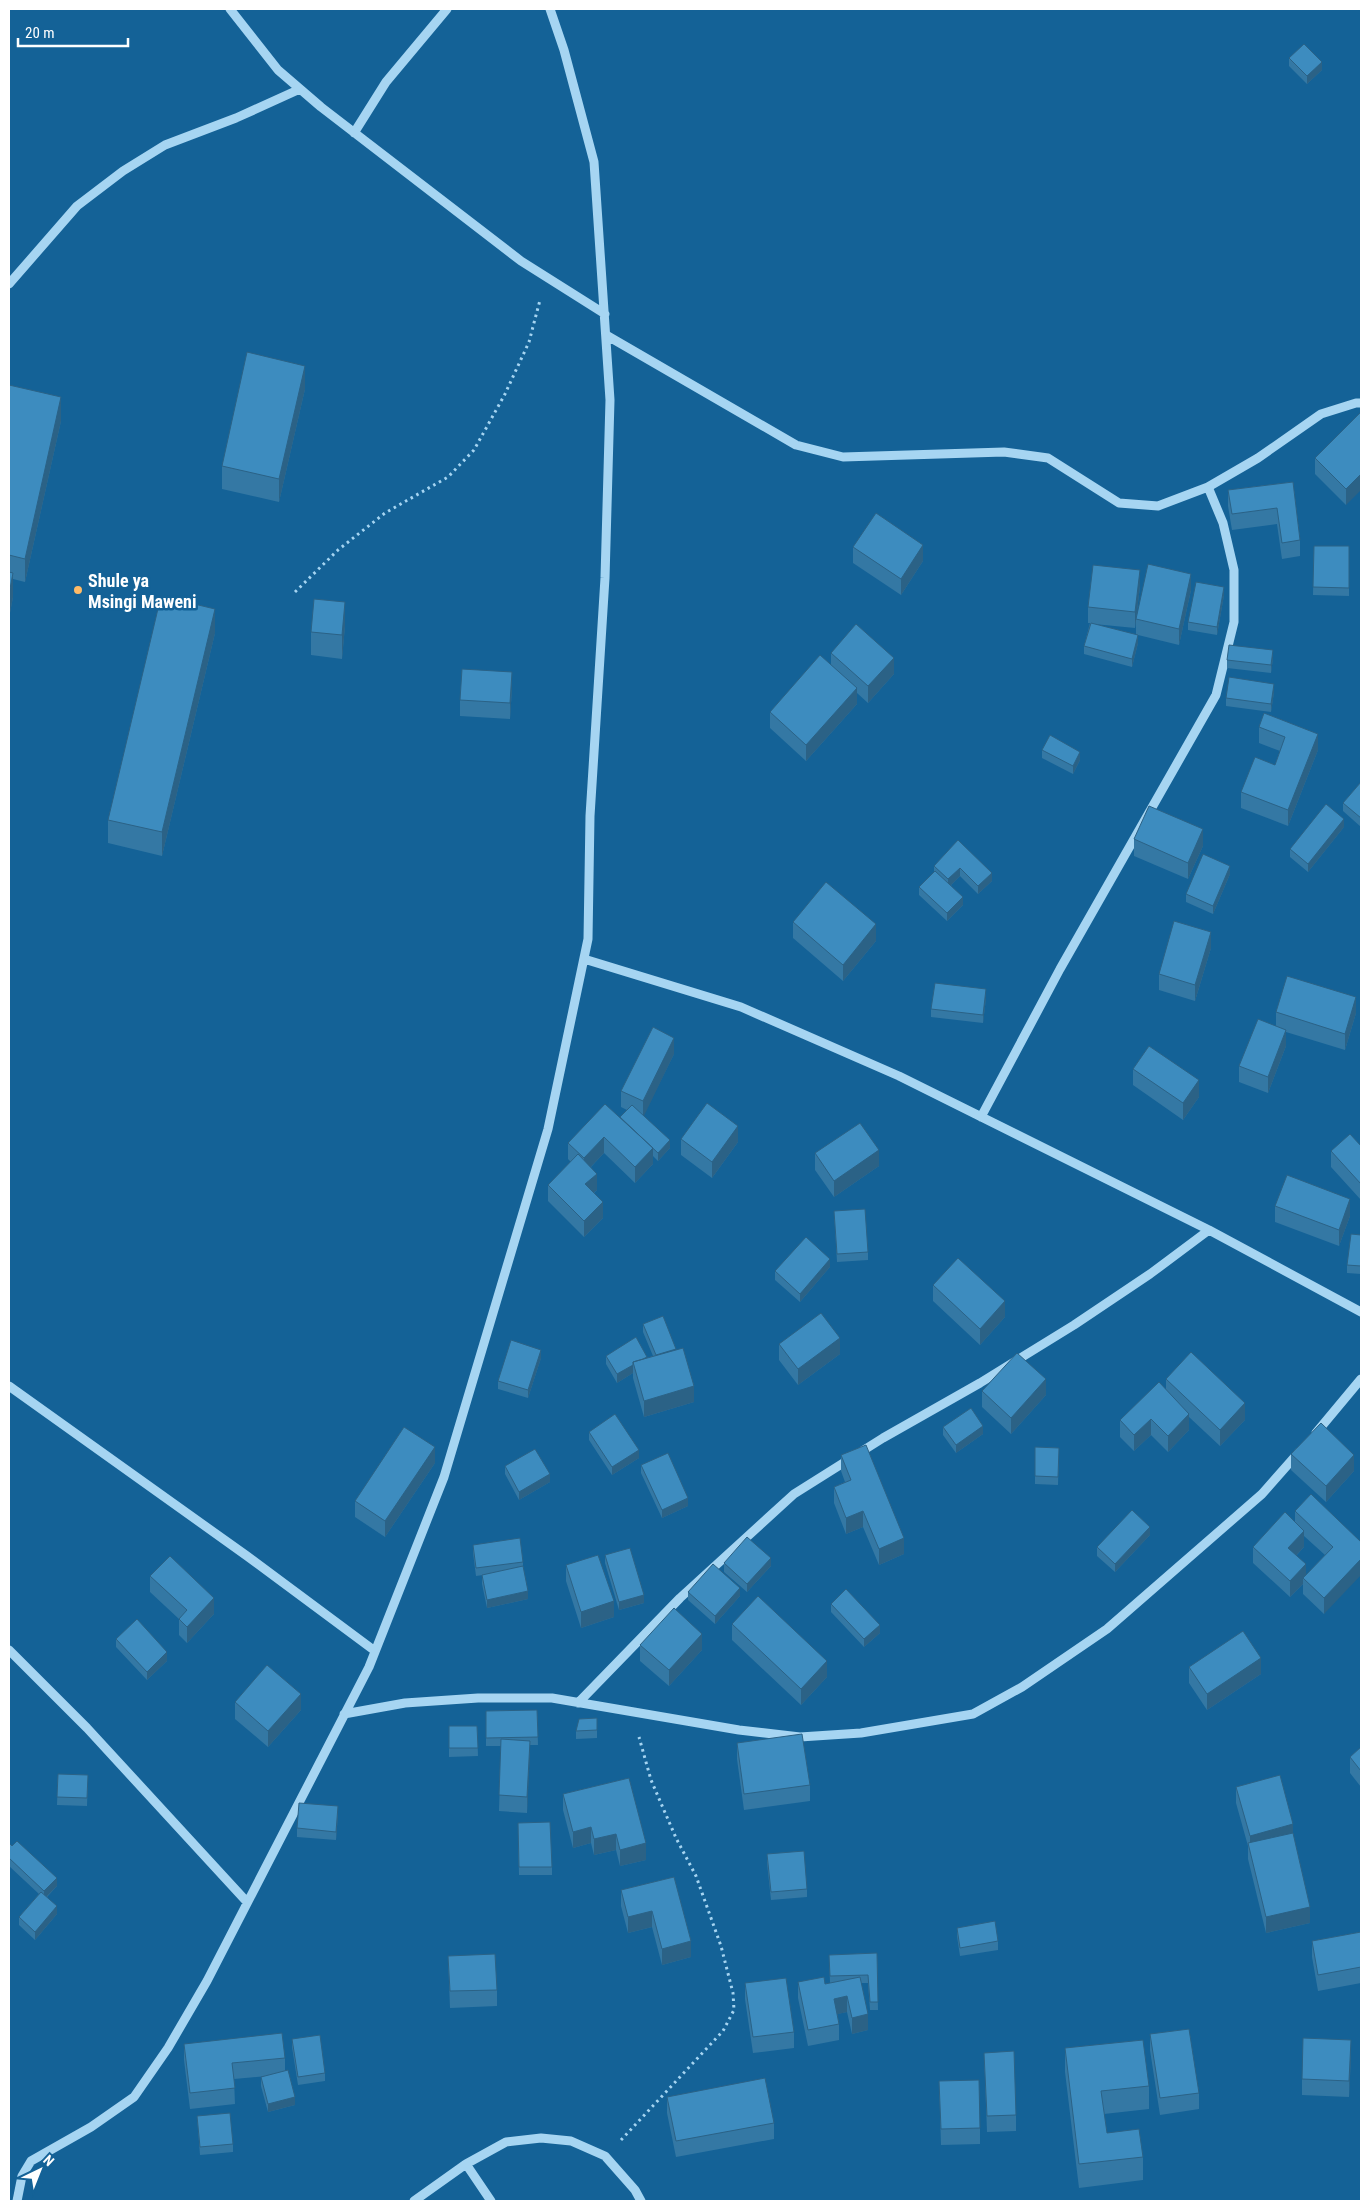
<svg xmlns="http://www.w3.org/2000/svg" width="1370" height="2210" viewBox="0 0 1370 2210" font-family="'Roboto Condensed',sans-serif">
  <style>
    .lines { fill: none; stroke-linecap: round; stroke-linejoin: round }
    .path { stroke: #a6d5f2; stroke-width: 3; stroke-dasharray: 2.5 4; stroke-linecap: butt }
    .minor { stroke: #a6d5f2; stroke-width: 9 }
    .wall { fill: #3478a4; fill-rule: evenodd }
    .shaded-wall { fill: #2b6286 }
    .building { fill: #3d8cbf; stroke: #2b6286 }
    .poi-dot { fill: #ffbb67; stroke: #146297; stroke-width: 2 }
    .labels { text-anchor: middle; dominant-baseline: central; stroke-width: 5; stroke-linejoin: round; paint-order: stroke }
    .poi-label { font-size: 18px; font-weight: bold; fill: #fff; stroke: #146297; text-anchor: start }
  </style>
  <rect width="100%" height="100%" fill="#146297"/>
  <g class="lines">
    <path class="path" d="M295 592 338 550 385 513 448 477 474 450 505 394 529 342 540 300
      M621 2140 723 2031 734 2010 733 1993 721 1946 696 1876 676 1838 651 1780 639 1737"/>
    <path class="minor" d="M230 9 278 70 321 107 521 261 605 314
      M354 133 386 82 447 9
      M9 284 77 206 123 171 165 145 236 118 300 89
      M606 335 796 445 843 457 1004 452 1048 458 1119 503 1158 506 1208 487 1258 458 1321 414 1356 403H1361
      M584 959 741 1007 899 1076 1209 1230 1361 1312
      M981 1117 1060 969 1216 695 1234 622V570L1223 523 1208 487
      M9 1386 247 1556 375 1651
      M1316 1433 1361 1379
      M9 1650 87 1728 247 1902
      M578 1703 680 1598 794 1494 883 1438 980 1383 1074 1325 1150 1274 1209 1230
      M344 1714 405 1703 478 1698H552L739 1730 800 1737 861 1733 973 1714 1022 1687 1107 1629 1262 1494 1299 1452
      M466 2164 491 2201
      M17 2201 22 2176 31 2161 91 2127 134 2097 168 2048 207 1981 369 1667 444 1477 548 1129 588 939 590 816 605 578 610 400 594 162 564 50 550 9
      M414 2201 466 2164 506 2142 541 2138 571 2141 605 2156 635 2190 641 2201"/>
  </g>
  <path class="wall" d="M1289 58 1322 70 1307 84 1289 66Z
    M9 385 61 421 25 582 13 579V597L9 618Z
    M305 389 279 502 222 489V466Z
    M1361 412 1346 505 1315 474V458Z
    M1293 482 1300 540V556L1282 559 1277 524 1232 530 1228 506V490Z
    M1314 546H1349V596L1313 595Z
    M853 547 923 561 901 595 853 563Z
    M1140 586 1135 628 1094 624 1136 635V619L1191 590 1179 645 1138 635V643L1132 667 1084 654V646L1090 623H1088V607Z
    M1224 595 1217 635 1188 630V622Z
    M345 626 342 659 311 655V632Z
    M215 633 162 856 108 843V820Z
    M831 653 894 674 868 703 857 693V704L806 761 770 728V712L831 664Z
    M1273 658 1271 673 1227 668V660Z
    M512 688 510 719 460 716V700Z
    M1274 692 1271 712 1226 706V698Z
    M1259 727 1318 750 1288 826 1241 808V792L1275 765 1280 751 1259 743Z
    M1042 750 1080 760 1073 774 1042 758Z
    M1361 782V827L1343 811V803Z
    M1344 827 1308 872 1290 857V849Z
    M1134 839 1203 846 1188 879 1134 856Z
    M958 840 992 881 978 894 960 876 951 885 963 905 947 921 919 895V887L934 872V866Z
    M1230 874 1213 914 1186 902V894Z
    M793 922 876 941 843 981 793 938Z
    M1211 948 1195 1001 1159 990V974Z
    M986 998 983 1023 931 1017V1009Z
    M1276 1012 1356 1013 1345 1050 1286 1032V1046L1268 1093 1239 1082V1066L1276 1026Z
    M674 1054 643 1116 670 1148 658 1161 653 1156V1164L635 1183 604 1153 591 1167 597 1190 594 1193 603 1218 584 1237 548 1201V1185L571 1162 568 1159V1143L620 1118 627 1110 621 1107V1091Z
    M1133 1069 1199 1097 1183 1120 1133 1085Z
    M681 1139 738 1142 712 1178 681 1155Z
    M1361 1146V1200L1331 1167V1151Z
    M815 1153 879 1166 834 1197 815 1170Z
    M1275 1206 1350 1216 1339 1246 1275 1222Z
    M834 1211 868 1252V1260L837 1262Z
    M1361 1235V1274L1347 1273V1265Z
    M830 1267 800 1302 775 1280V1271Z
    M933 1285 1005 1317 980 1345 933 1301Z
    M643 1324 694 1402 644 1417 633 1378V1373L617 1383 606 1364V1356L647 1358 653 1356 643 1332Z
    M779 1344 840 1354 798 1385 779 1360Z
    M541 1358 528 1398 498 1389V1381Z
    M1166 1379 1245 1420 1220 1446 1189 1417V1430L1168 1452 1151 1435 1134 1451 1120 1437V1420L1166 1389Z
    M982 1391 1046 1395 1011 1434 982 1407Z
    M943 1427 983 1434 956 1453 943 1435Z
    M589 1432 639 1458 612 1475 589 1440Z
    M1035 1447 1059 1448 1058 1485 1035 1484Z
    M1291 1454 1354 1471 1326 1502 1291 1470Z
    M841 1455 904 1554 879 1565 863 1527 846 1534 834 1503V1487L845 1482 841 1471Z
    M435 1463 385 1537 355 1517V1501Z
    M641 1465 688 1506 662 1518 641 1473Z
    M505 1466 550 1482 519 1500 505 1474Z
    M1295 1511 1361 1542 1324 1614 1303 1594V1584L1290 1597 1253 1563V1547L1295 1522ZM1304 1536 1325 1555 1306 1575 1296 1556 1304 1547Z
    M1150 1535 1115 1572 1097 1556V1547Z
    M473 1545 523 1562V1566L528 1599 487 1608 482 1584V1575H483L476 1576 473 1553Z
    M605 1555 644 1603 619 1610 605 1563Z
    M724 1563 771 1566 747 1592 724 1572Z
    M566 1565 614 1617 581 1628 566 1581Z
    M150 1576 214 1614 187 1643 179 1635V1619L150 1592Z
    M688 1592 740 1596 715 1624 688 1600Z
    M831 1604 880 1633 864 1647 831 1612Z
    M732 1624 827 1677 801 1705 732 1640Z
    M116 1639 167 1661 147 1680 116 1647Z
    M640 1645 702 1650 669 1686 640 1661Z
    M1189 1667 1261 1674 1207 1710 1189 1683Z
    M235 1702 301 1710 268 1747 235 1719Z
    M537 1710 538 1745H530L527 1813 499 1811 501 1746H486V1711Z
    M597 1718V1738L576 1739V1731Z
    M449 1726H477L478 1756 449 1757Z
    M737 1743 810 1785V1801L744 1810 737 1759Z
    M1361 1747V1787L1350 1773V1757Z
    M58 1774 88 1775 87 1806 57 1805Z
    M629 1778 646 1860 620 1866 616 1850 594 1855 591 1843 573 1848 563 1810V1794Z
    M1236 1787 1293 1833 1310 1923 1266 1933 1248 1859V1846L1236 1803Z
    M338 1814 336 1840 297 1837V1828Z
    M518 1831 552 1867V1875H519Z
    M9 1843 57 1886 47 1897 57 1914 35 1940 19 1925V1917L39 1894 9 1866Z
    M767 1854 807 1889V1897L771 1900 767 1863Z
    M674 1877 691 1957 662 1965 652 1927 628 1933 621 1906V1890Z
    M957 1928 998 1941V1950L960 1956 957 1936Z
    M1361 1932V1983L1318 1991 1312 1957V1941Z
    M877 1953 878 2010H870L868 1983H861L868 2030 852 2034 847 2012 837 2014 839 2024V2040L808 2046 798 1998V1982L825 1984 830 1983 829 1955Z
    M448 1956 497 1990V2006L450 2008Z
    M745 1983 794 2032V2048L753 2053 745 1999Z
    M1150 2034 1199 2093V2109L1160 2115 1150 2050Z
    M292 2039 325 2073V2081L298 2085 292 2047Z
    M184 2044 285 2058V2071L295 2105 268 2112 261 2086V2077L267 2076 234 2079 235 2104 190 2109 184 2060Z
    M1065 2048 1149 2086V2109L1104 2114 1107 2133 1143 2157V2180L1079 2188 1065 2072Z
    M984 2053 1016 2115V2131L987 2132Z
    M1351 2056 1349 2097 1302 2095V2079Z
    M939 2081 980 2128V2144L941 2145Z
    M667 2097 774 2123V2139L676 2157 667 2113Z
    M197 2116 233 2144V2152L200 2155Z"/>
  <path class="shaded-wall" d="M1322 62V70L1307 84V76Z
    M305 366V389L279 502V479Z
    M61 397V421L25 582V559Z
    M1361 474V490L1346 505V489Z
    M923 545V561L901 595V579Z
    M1140 570V586L1135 628V612Z
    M13 573V597L9 618V594Z
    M1191 574V590L1179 645V629Z
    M1224 587V595L1217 635V627Z
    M345 602V626L342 659V635Z
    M215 609V633L162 856V832Z
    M1138 635V643L1132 667V659Z
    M1273 650V658L1271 673V665Z
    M894 658V674L868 703V686Z
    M512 672V688L510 719V703Z
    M1274 684V692L1271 712V704Z
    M857 688V704L806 761V745Z
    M1318 734V750L1288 826V810Z
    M1080 752V760L1073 774V766Z
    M1344 819V827L1308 872V864Z
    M1203 829V846L1188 879V863Z
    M1230 866V874L1213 914V906Z
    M960 868V876L948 888V879Z
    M992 873V881L978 894V886Z
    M963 897V905L947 921V913Z
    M876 924V941L843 981V965Z
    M1211 932V948L1195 1001V985Z
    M986 989V998L983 1023V1015Z
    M1356 997V1013L1345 1050V1034Z
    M1286 1030V1046L1268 1093V1077Z
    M674 1038V1054L643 1118V1101Z
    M1199 1080V1097L1183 1120V1103Z
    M738 1126V1142L712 1178V1162Z
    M604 1137V1153L584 1174V1158Z
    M670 1140V1148L658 1161V1153Z
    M653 1148V1164L635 1183V1167Z
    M879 1150V1166L834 1197V1181Z
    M597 1174V1190L585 1200V1184Z
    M1350 1199V1216L1339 1246V1230Z
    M603 1202V1218L584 1237V1221Z
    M830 1259V1267L800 1302V1294Z
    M1005 1301V1317L980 1345V1329Z
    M840 1338V1354L798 1385V1369Z
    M541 1350V1358L528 1398V1390Z
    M633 1365V1373L617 1383V1374Z
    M1046 1379V1395L1011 1434V1418Z
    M694 1386V1402L644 1417V1401Z
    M1245 1403V1420L1220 1446V1430Z
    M1189 1414V1430L1168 1452V1436Z
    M1151 1419V1435L1134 1451V1435Z
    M983 1426V1434L956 1453V1445Z
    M435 1447V1463L385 1537V1521Z
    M639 1450V1458L612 1475V1467Z
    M1354 1455V1471L1326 1502V1486Z
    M550 1474V1482L519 1500V1492Z
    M688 1498V1506L662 1518V1510Z
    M863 1511V1527L846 1534V1518Z
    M1150 1527V1535L1115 1572V1564Z
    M1304 1531V1547L1288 1564V1548Z
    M904 1538V1554L879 1565V1549Z
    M771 1558V1566L747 1592V1584Z
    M1361 1559V1575L1324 1614V1598Z
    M1306 1564V1580L1303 1578V1584L1290 1597V1581Z
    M740 1588V1596L715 1624V1616Z
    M528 1591V1599L487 1608V1600Z
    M644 1595V1603L619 1610V1602Z
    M214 1598V1614L187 1643V1627Z
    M614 1601V1617L581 1628V1612Z
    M880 1625V1633L864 1647V1639Z
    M702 1634V1650L669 1686V1670Z
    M167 1652V1661L147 1680V1672Z
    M1261 1658V1674L1207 1710V1694Z
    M827 1661V1677L801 1705V1689Z
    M301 1694V1710L268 1747V1731Z
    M530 1741V1757L527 1813V1797Z
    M338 1806V1814L336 1840V1832Z
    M1293 1824V1840L1250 1849V1836Z
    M591 1827V1843L573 1848V1832Z
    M616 1834V1850L594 1855V1839Z
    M646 1843V1860L620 1866V1850Z
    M57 1878V1886L44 1899V1891Z
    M57 1906V1914L35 1940V1932Z
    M1310 1907V1923L1266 1933V1917Z
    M652 1911V1927L628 1933V1917Z
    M691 1941V1957L662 1965V1949Z
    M847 1996V2012L834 2015V1999Z
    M868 2014V2030L852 2034V2018Z
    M1351 2040V2056L1349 2097V2081Z
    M295 2097V2105L268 2112V2104Z"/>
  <path class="building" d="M1304 44 1322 62 1307 76 1289 58Z
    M247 352 305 366 279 479 222 466Z
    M9 385 61 397 25 559 9 555Z
    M1361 412V474L1346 489 1315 458Z
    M1293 482 1300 540 1282 543 1277 508 1232 514 1228 490Z
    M876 513 923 545 901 579 853 547Z
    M1314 546H1349V588L1313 587Z
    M1148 564 1191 574 1179 629 1136 619Z
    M1093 565 1140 570 1135 612 1088 607Z
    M9 572 13 573 9 594Z
    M1196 582 1224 587 1217 627 1188 622Z
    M161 596 215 609 162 832 108 820Z
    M314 599 345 602 342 635 311 632Z
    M1091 623 1138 635 1132 659 1084 646Z
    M856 624 894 658 868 686 831 653Z
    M1229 645 1273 650 1271 665 1227 660Z
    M820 655 857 688 806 745 770 712Z
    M462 669 512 672 510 703 460 700Z
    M1229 677 1274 684 1271 704 1226 698Z
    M1264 713 1318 734 1288 810 1241 792 1255 757 1275 765 1285 737 1259 727Z
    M1050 735 1080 752 1073 766 1042 750Z
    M1361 782V818L1343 803Z
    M1326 804 1344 819 1308 864 1290 849Z
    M1149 806 1203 829 1188 863 1134 839Z
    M958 840 992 873 978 886 960 868 948 879 934 866Z
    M1203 854 1230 866 1213 906 1186 894Z
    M935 871 963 897 947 913 919 887Z
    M826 882 876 924 843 965 793 922Z
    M1174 921 1211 932 1195 985 1159 974Z
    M1287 976 1356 997 1345 1034 1276 1012Z
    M935 983 986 989 983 1015 931 1009Z
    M1258 1019 1286 1030 1268 1077 1239 1066Z
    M653 1027 674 1038 643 1101 621 1091Z
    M1149 1046 1199 1080 1183 1103 1133 1069Z
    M707 1103 738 1126 712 1162 681 1139Z
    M605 1104 653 1148 635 1167 604 1137 584 1158 568 1143Z
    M632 1105 670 1140 658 1153 620 1117Z
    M860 1123 879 1150 834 1181 815 1153Z
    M1350 1134 1361 1146V1184L1331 1151Z
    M578 1154 597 1174 585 1184 603 1202 584 1221 548 1185Z
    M1287 1175 1350 1199 1339 1230 1275 1206Z
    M865 1209 868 1252 837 1254 834 1211Z
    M1351 1234 1361 1235V1266L1347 1265Z
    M806 1237 830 1259 800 1294 775 1271Z
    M958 1258 1005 1301 980 1329 933 1285Z
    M821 1313 840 1338 798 1369 779 1344Z
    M663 1316 676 1349 656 1355 643 1324Z
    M636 1337 647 1357 643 1359 633 1362V1365L617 1374 606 1356Z
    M511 1340 541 1350 528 1390 498 1381Z
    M683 1348 694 1386 644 1401 633 1362Z
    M1191 1352 1245 1403 1220 1430 1166 1379Z
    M1017 1353 1046 1379 1011 1418 982 1391Z
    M1159 1382 1189 1414 1168 1436 1151 1419 1134 1435 1120 1420Z
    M971 1408 983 1426 956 1445 943 1427Z
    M615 1414 639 1450 612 1467 589 1432Z
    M1321 1423 1354 1455 1326 1486 1291 1454Z
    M404 1427 435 1447 385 1521 355 1501Z
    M866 1445 904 1538 879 1549 863 1511 846 1518 834 1487 851 1480 841 1455Z
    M1035 1447 1059 1448 1058 1477 1035 1476Z
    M535 1449 550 1474 519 1492 505 1466Z
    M668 1453 688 1498 662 1510 641 1465Z
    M1311 1494 1361 1542V1559L1324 1598 1303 1578 1333 1547 1295 1511Z
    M1132 1510 1150 1527 1115 1564 1097 1547Z
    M1285 1512 1304 1531 1288 1548 1306 1564 1290 1581 1253 1547Z
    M747 1537 771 1558 747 1584 724 1563Z
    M520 1538 523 1562 476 1568 473 1545Z
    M630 1548 644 1595 619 1602 605 1555Z
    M598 1555 614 1601 581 1612 566 1565Z
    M170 1556 214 1598 187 1627 179 1619 187 1610 150 1576Z
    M713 1564 740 1588 715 1616 688 1592Z
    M523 1566 528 1591 487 1600 482 1575Z
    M846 1589 880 1625 864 1639 831 1604Z
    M758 1596 827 1661 801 1689 732 1624Z
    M674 1608 702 1634 669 1670 640 1645Z
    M137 1619 167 1652 147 1672 116 1639Z
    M1243 1631 1261 1658 1207 1694 1189 1667Z
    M267 1665 301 1694 268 1731 235 1702Z
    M537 1710 538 1737 486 1738V1711Z
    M597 1718V1730L576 1731 579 1719Z
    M449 1726H477L478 1748H449Z
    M802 1734 810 1785 744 1794 737 1743Z
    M501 1739 530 1741 527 1797 499 1795Z
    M1361 1747V1771L1350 1757Z
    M58 1774 88 1775 87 1798 57 1797Z
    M1280 1775 1293 1824 1250 1836 1236 1787Z
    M629 1778 646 1843 620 1850 616 1834 594 1839 591 1827 573 1832 563 1794Z
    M299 1803 338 1806 336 1832 297 1828Z
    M550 1822 552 1867H519L518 1823Z
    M1293 1833 1310 1907 1266 1917 1248 1843Z
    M17 1841 57 1878 44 1891 9 1858V1843L12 1846Z
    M804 1851 807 1889 771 1892 767 1854Z
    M674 1877 691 1941 662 1949 652 1911 628 1917 621 1890Z
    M41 1892 57 1906 35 1932 19 1917Z
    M995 1921 998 1941 960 1948 957 1928Z
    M1361 1932V1967L1318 1975 1312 1941Z
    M877 1953 878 2002H870L868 1975 830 1976 829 1955Z
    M495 1954 497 1990 450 1991 448 1956Z
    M824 1977 825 1984 860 1977 868 2014 852 2018 847 1996 834 1999 839 2024 808 2030 798 1982Z
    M786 1978 794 2032 753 2037 745 1983Z
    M1189 2029 1199 2093 1160 2098 1150 2034Z
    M282 2033 285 2058 232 2063 235 2088 190 2093 184 2044Z
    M320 2035 325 2073 298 2077 292 2039Z
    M1303 2038 1351 2040 1349 2081 1302 2079Z
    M1143 2040 1149 2086 1101 2091 1107 2133 1139 2129 1143 2157 1079 2164 1065 2048Z
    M1014 2051 1016 2115 987 2116 984 2053Z
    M288 2070 295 2097 268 2104 261 2077Z
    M765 2078 774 2123 676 2141 667 2097Z
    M979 2080 980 2128 941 2129 939 2081Z
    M230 2113 233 2144 200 2147 197 2116Z"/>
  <circle class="poi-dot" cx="78" cy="590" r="5"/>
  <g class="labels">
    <g class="poi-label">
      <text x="88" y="580">Shule ya<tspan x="88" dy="21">Msingi Maweni</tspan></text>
    </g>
  </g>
  <rect width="1370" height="2210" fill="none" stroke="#ffffff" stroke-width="20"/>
  <g transform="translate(40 2170) rotate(43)" stroke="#146297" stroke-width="4" paint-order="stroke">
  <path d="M0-4L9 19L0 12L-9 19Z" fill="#ffffff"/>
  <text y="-8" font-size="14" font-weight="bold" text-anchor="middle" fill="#ffffff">N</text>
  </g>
  <path d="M18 38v8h110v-8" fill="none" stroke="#ffffff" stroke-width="2.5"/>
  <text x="25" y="38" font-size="15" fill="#ffffff" stroke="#146297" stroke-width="4" paint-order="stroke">20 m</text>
</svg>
